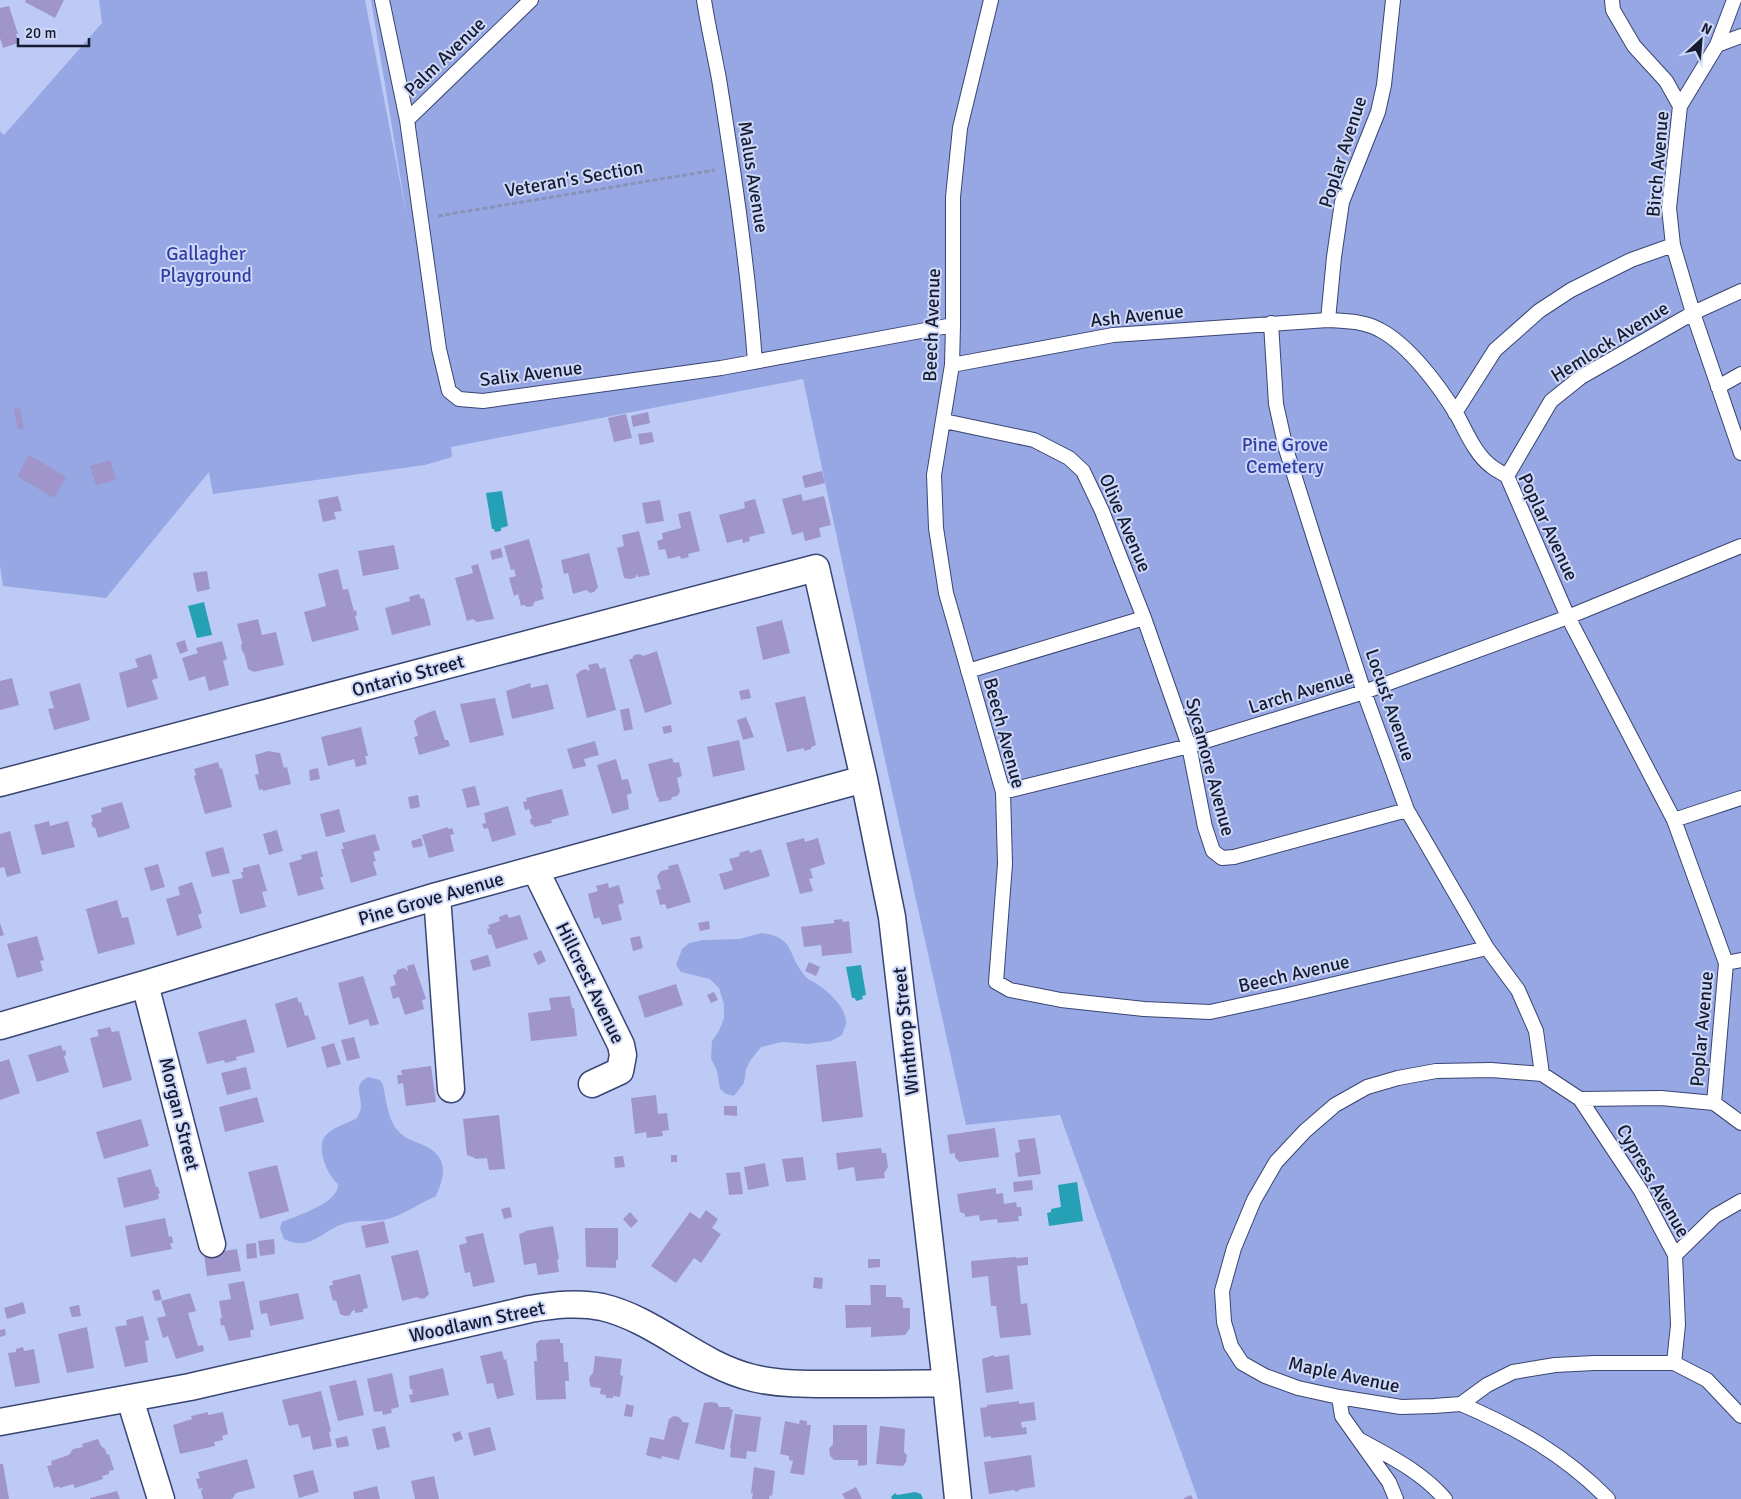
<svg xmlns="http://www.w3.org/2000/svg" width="1741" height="1499" viewBox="0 0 1741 1499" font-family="Signika,sans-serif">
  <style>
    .green { fill: #96a7e4 }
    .water { fill: #25a0b4 }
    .building { fill: #9f95cb }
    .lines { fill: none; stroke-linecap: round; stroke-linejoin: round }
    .lane-casing { stroke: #394572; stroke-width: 16 }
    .street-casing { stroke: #394572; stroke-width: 29 }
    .path { stroke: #8993b8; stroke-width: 3; stroke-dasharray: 5 2.5; stroke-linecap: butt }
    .lane { stroke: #fff; stroke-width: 14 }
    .street { stroke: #fff; stroke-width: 26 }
    .labels { text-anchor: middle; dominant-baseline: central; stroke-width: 4; stroke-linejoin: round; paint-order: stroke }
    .street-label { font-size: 19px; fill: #161b2f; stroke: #ced8f9 }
    .park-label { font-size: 19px; fill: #313da2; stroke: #ced8f9 }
  </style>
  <rect width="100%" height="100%" fill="#bdcaf6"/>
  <path class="green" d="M99 0H365L407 218 371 0H1741V1499H1198L1060 1115 966 1125 870 692 803 379 451 447 452 457 425 465 213 494 209 472 106 598 3 586 0 566V131L4 135 102 23Z
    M761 933C796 937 786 954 805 976 808 980 813 981 817 984 829 992 847 1008 846 1024 845 1027 843 1032 842 1035L831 1041 808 1044 782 1042 761 1047 750 1061 746 1069 744 1083 734 1096 726 1094 720 1089 717 1071 711 1058 712 1041 719 1031 724 1018V1004L719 988 710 979 681 972 676 965 682 949 689 943 703 940 740 939Z
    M368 1077 380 1080 383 1085C386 1099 388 1121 399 1132 406 1139 414 1141 423 1145 448 1156 446 1174 436 1196 418 1204 403 1216 383 1220 369 1222 354 1219 340 1225 319 1234 309 1251 284 1239L280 1228 282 1222C298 1215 339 1203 338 1184 327 1175 315 1146 326 1135 333 1127 348 1123 357 1118 359 1114 361 1110 361 1106 361 1094 353 1085 368 1077Z"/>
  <path class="water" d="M502 491 508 526 501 528V531L495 532 494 529H492L486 493Z
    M204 602 212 635 197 638 188 606Z
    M861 965 866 995 862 996 863 999 856 1001 855 998H852L846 967Z
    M1077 1182 1083 1221 1049 1226 1047 1213 1051 1212V1209L1061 1207 1058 1185Z
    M915 1492 921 1494 923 1499H892L891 1497 895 1493 897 1495Z"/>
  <path class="building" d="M26 0H64L55 18 25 2Z
    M9 6 18 34H16L18 43 3 48 0 38V8Z
    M20 408 24 428 18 430 14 409Z
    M648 412 650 423 633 427 631 416Z
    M626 414 632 438 614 442 608 418Z
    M652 432 654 442 640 445 638 434Z
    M29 455 66 477 54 498 17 476Z
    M110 460 116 480 96 485 90 466Z
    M822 471 825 483 805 488 802 476Z
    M801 494 803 501 824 496 831 525 819 528 821 537 805 541 803 532 792 535 782 499Z
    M338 496 342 511 334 512 336 519 323 522 318 500Z
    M755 499 765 533 749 537 750 541 743 543 742 539 727 543 719 515 745 508 744 502Z
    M660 500 664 521 646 524 642 503Z
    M690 511 700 551 688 554 689 557 681 559 680 556 668 559 665 549 659 550 657 541 663 539 662 533 681 528 678 514Z
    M639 531 650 575 638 577 637 574 635 578 630 579 624 578 617 548 624 546 622 535Z
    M529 539 543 588H541L544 599 534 602 533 606 527 607 524 605 521 606 518 594 514 596 509 578 516 576 514 569 511 570 504 546Z
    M394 545 399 569 363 576 358 551Z
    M501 548 503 557 492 560 490 551Z
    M589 553 598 587 594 592 590 593 586 590 573 594 568 573 564 574 561 560Z
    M478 564 494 619 477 622 473 619 467 621 455 578 473 573 471 566Z
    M338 569 343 590 348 589 354 611 356 610 357 615 355 616 359 630 312 642 304 612 326 606 318 574Z
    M207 571 210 589 197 592 193 573Z
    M419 594 421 599 424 598 431 625 392 635 385 608 410 601 409 597Z
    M258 619 262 635 276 632 284 665 254 672 248 669 244 653 242 651 241 646 242 643 237 624Z
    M782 620 790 653 763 660 756 627Z
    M185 640 188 651 180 654 176 643Z
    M222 641 227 659 223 661 229 685 209 691 205 676 189 681 182 658 198 653 196 648Z
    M657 651 672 704 645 713 629 659H632L634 655 640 654 643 656Z
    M151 654 158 678 152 680 158 699 127 708 119 673 138 667 135 659Z
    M598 663 600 669 605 667 616 710 587 718 576 675 580 671 585 669 590 671 588 665Z
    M12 678 19 705 0 710V681Z
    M80 683 90 720 54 730 48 709 54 708 49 692Z
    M530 683 531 688 548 684 554 709 512 719 506 691Z
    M749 689 751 698 741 700 739 691Z
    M805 696 816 745 811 747V749L804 751V748L787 752 775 703Z
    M495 698 504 735 470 743 460 704Z
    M629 708 633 729 624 731 620 710Z
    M435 710 445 740H448L450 746 419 755 414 737 418 736 414 721 418 717Z
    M746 717 754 737 743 740 737 720Z
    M671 725 672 732 664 734 662 727Z
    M361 727 368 756H365L367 764 356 767 354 759 328 766 321 737Z
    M739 740 745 770 713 777 707 747Z
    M595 741 599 755 584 759 586 766 573 769 567 749Z
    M268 751 280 753 284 768 287 767 291 784 263 791V789L259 790 255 775 259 774 255 755Z
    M672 758 674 763 679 762 682 776 677 778 680 792 677 796 672 797 671 800 659 802 658 797H657L648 764Z
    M616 759 622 780 628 779 632 793 627 795 629 809 612 814 597 765Z
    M218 762 220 769 222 768 232 807 205 814 194 776 196 775 194 769Z
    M318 768 320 779 310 781 309 770Z
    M475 786 480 805 467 808 462 789Z
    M562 789 569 815 551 820 552 823 534 827 533 824 531 825 530 819H532L529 809 525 810 523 802 527 801 526 798Z
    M418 795 420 807 410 809 408 797Z
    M122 802 130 828 98 838 95 827 93 828 91 822 93 821 91 815 102 812 101 808Z
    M508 806 516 835 492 842 488 828 484 829 482 824 486 823 484 813Z
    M339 809 345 832 326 837 320 814Z
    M49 821 50 826 68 821 75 847 42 855 34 825Z
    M448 827V829L452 828 454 834 450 835 454 851 429 858 422 835Z
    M277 830 283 851 269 855 263 834Z
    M10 831 21 873 7 877 4 867 0 868V834Z
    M375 834 380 850 373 852 376 861 373 862 377 875 351 883 341 849H344L342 843Z
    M421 838 423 846 413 848 411 841Z
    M804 838 805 842 818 838 825 864 810 869 813 878 809 879 813 891 800 894 786 843Z
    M223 847 230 873 212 877 205 852Z
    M761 849 770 876 724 890 719 874 733 870 729 859 740 856 739 853 749 850 750 853Z
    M317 851 323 877H320L324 889 298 896 289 863 302 859 301 855Z
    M158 864 165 887 151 891 144 868Z
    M259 864 267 891 262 892 266 907 240 914 232 880 243 878 241 872H243V868Z
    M678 864 691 902 667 909 665 904 660 905 656 890 661 889 657 876 661 871 669 869 668 866Z
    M192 882 202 913 198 915 202 928 177 936 166 899 180 895 178 887Z
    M608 883 609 888 619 885 624 903 618 905 622 920 602 925 599 917 594 919 588 894 598 891 596 886Z
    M117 900 122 918 128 917 135 944 98 954 86 909Z
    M507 914 509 918 520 915 528 939 496 949 491 934 489 935 487 929 490 928 488 925 500 921 499 917Z
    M842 919 843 922 849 921 852 953 822 956 821 945 804 947 801 927 834 923V920Z
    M709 921 710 929 700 931 698 923Z
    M0 923 4 935 0 936Z
    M37 936 44 960 40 961 43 971 17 978 7 944Z
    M640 936 643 948 633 951 630 938Z
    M541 950 546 961 538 965 533 954Z
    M488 955 491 966 473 971 470 960Z
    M809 962 820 967 816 976 805 971Z
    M414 964 426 999 422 1000 424 1009 405 1015 399 997 393 999 390 987 396 985 393 975 396 974 397 970 404 968 408 971 407 966Z
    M363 976 379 1024 370 1026 368 1019 349 1025 338 983Z
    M676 984 683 1005 645 1018 638 996Z
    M714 992 718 1000 711 1003 707 995Z
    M570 996 572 1008H574L577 1036 531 1041 528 1013 551 1010 549 998Z
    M297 997 299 1003 301 1002 305 1016 308 1015 316 1039 287 1048 275 1004Z
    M246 1019 255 1052 236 1057 237 1060 225 1063 224 1060 207 1064 198 1032Z
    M110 1027 112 1032 119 1031 132 1080 103 1088 90 1038 99 1036 97 1030Z
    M354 1037 360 1058 347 1061 341 1040Z
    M334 1043 341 1064 327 1068 321 1047Z
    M61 1045 63 1051 65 1050 66 1053V1055L64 1056 69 1072 37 1082 28 1055Z
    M9 1059 20 1093 0 1100V1062Z
    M856 1061 863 1117 822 1122 816 1065Z
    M431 1066 436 1102 406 1106 403 1083 398 1084 397 1075H402L401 1070Z
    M246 1067 251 1089 227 1095 221 1073Z
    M656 1095 658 1114 667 1113 669 1130 662 1131 663 1136 647 1138 646 1132 635 1134 631 1098Z
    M257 1097 264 1122 225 1132 219 1107Z
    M724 1106H737V1116L724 1115Z
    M499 1115 505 1169 489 1170 487 1158 475 1159V1158L467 1155 463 1119Z
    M141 1119 149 1146 104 1159 96 1132Z
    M995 1128 999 1157 959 1162 958 1160 955 1158V1153L950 1154 947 1135Z
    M1035 1138 1041 1174 1018 1177 1015 1153 1020 1152 1018 1140Z
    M881 1148 882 1153H886L888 1167 884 1173 885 1178 856 1181 854 1167 838 1170 836 1153Z
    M671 1155H677V1162H671Z
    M623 1156 625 1167 615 1168 614 1157Z
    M803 1157 806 1180 786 1182 782 1159Z
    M765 1163 769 1186 748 1190 744 1167Z
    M277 1165 289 1211 260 1219 248 1172Z
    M151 1169 156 1187H158L160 1193 158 1194 159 1199 124 1208 117 1178Z
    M740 1172 743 1194 729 1195 726 1173Z
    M1032 1180 1033 1190 1014 1192 1013 1182Z
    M996 1188V1194L1003 1193 1004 1204 1016 1202 1017 1207H1021L1022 1216H1018L1019 1221 998 1223 997 1219 980 1221 979 1215 965 1217V1214L960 1212 957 1194Z
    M510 1207 512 1217 504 1219 501 1209Z
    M706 1210 718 1219 712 1228 721 1234 701 1263 694 1258 676 1283 651 1266 690 1212 700 1219Z
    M630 1212 638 1221 631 1228 623 1219Z
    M165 1218 169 1237 172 1236 173 1243H170L172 1249 131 1257 125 1226Z
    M384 1221 389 1243 366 1248 361 1226Z
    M553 1226 559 1259 557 1260 559 1272 538 1275 536 1263 524 1265 519 1234 525 1232V1231Z
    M585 1228H618V1260H616V1268L586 1267Z
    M483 1233 495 1282 473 1287 470 1272 465 1273 459 1245 467 1243 465 1237Z
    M274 1239 275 1254 260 1256 258 1241Z
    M256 1243 257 1258 247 1259 246 1244Z
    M237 1249 241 1271 207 1276 204 1254Z
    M418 1250 429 1294 425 1298 421 1299 417 1297 402 1301 391 1256Z
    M1015 1257 1016 1258 1028 1257V1265L1017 1266 1021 1304 1027 1303 1031 1335 1000 1338 996 1306H991L988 1276 972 1278 971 1261Z
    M868 1259H880V1267L868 1268Z
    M360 1274 368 1308 363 1309V1312L355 1313V1310L352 1311 350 1315 345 1316 340 1314 336 1300 333 1301 329 1286 333 1285 332 1281Z
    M814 1277 823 1278 822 1289 813 1288Z
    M244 1281 254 1329 250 1331 251 1337 229 1341 224 1325 221 1326 220 1318H222L219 1301 231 1299 228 1284Z
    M870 1285H886V1297H901L903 1301V1308H910V1328L905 1335 871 1337V1327L846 1328 845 1305H871Z
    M159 1289 162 1300 155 1301 152 1291Z
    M190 1293 196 1311 188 1313 198 1346 203 1345 204 1351 176 1359 168 1336 163 1338 157 1318 166 1316 161 1301Z
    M298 1293 304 1319 270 1326 267 1313 261 1314 259 1301Z
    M23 1302 26 1313 7 1319 4 1308Z
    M79 1305 81 1316 72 1317 69 1307Z
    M143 1316 149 1340 145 1341 148 1362 125 1367 115 1327 127 1325 126 1320Z
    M87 1327 94 1368 67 1373 58 1334Z
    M5 1329 6 1335 0 1337V1330Z
    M560 1339V1343H563L564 1362H568L569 1381H565L566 1399 536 1400 534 1361H537L536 1344 540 1340Z
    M23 1347 24 1351 34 1349 40 1383 15 1387 8 1353 16 1352V1349Z
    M502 1351 504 1360 506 1359 514 1395 497 1399 493 1383 487 1384 480 1356Z
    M994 1355V1357L1009 1355 1013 1389 986 1393 982 1359Z
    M595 1356 622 1359 620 1375 623 1376 620 1397 613 1396V1398H606V1395L600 1394 601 1388 591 1387 589 1381 590 1376 593 1373Z
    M443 1368 449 1395 411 1403 409 1395 413 1394 412 1389H410L409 1376Z
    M392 1373 399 1407 391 1409 392 1413 383 1415 382 1411 374 1412 367 1379Z
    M356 1380 364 1415 338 1421 329 1386Z
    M321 1391 331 1431 329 1432 332 1446 313 1450 310 1436 302 1438 298 1424 289 1426 282 1400Z
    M1019 1401V1404L1034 1402 1036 1420 1021 1422 1022 1428 1026 1427 1027 1434 991 1438V1436L984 1437 980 1408 987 1407V1405Z
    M710 1402 717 1403 719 1407H730V1409L733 1410 724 1450 695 1443 704 1403Z
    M626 1404 634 1406 632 1417 624 1416Z
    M208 1412V1415L223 1412 228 1434 222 1436 223 1440 214 1442 215 1446 180 1454 173 1425 192 1419 191 1416Z
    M735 1414 761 1417 756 1452 747 1451 746 1459 730 1457 731 1448H730Z
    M674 1416 679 1417 683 1422 689 1423 679 1460 662 1456 661 1459 646 1455 650 1437 664 1440 669 1419Z
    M800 1420 807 1421V1425H811L804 1475 790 1473 793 1461 789 1460V1456L780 1454 785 1421 799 1424Z
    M833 1425H867V1465L858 1466V1460H834L830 1456 829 1449 833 1444Z
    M385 1426 390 1447 377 1450 372 1429Z
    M880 1426 905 1429 904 1452 907 1455 906 1462 903 1466 876 1464Z
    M490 1427 496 1450 474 1456 468 1433Z
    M460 1431 463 1439 455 1442 452 1434Z
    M347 1436 349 1446 337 1448 335 1439Z
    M98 1439 101 1446 105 1449 107 1455 109 1454 114 1470 109 1471V1474L102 1476 103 1479 75 1488 73 1484 60 1488 59 1486 54 1488 47 1466 52 1465 51 1461 69 1455 73 1449 83 1447 82 1444Z
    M1031 1455 1035 1487 1021 1489 1016 1492 1014 1490 989 1494 984 1462Z
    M247 1459 255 1488 236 1493 233 1498 231 1499H203L201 1491 203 1488 199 1489 196 1479 200 1478 198 1472Z
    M0 1464H3L9 1499H0Z
    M754 1467 775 1471 772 1496 770 1495 769 1499H752L753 1493H751Z
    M313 1470 319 1492 299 1498 293 1475Z
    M434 1476 439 1499H415L411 1481Z
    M377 1486 380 1499H354L353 1492Z
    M856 1487 862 1499H845L842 1494Z
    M117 1491 120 1499H90V1498Z
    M1191 1495 1193 1499H1184V1498Z"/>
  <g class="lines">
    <defs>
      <path id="lane" d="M382 0 407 120 439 349 449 391 459 399 483 401 721 368 953 325
        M704 0C708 26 714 52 719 79 734 173 748 267 755 362
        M991 0 960 128 953 197V325L952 365 934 475 936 528 946 593 1003 792 1005 864 996 982 1010 990 1061 1000 1144 1009 1210 1012 1288 995 1487 948
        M1612 0 1613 10 1634 46 1666 81 1680 106
        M1734 0 1717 45 1680 106 1669 208 1673 245 1693 313 1741 453
        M1717 45 1741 36
        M407 120 531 0
        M1328 320 1334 257 1342 202 1378 112 1384 85 1393 0
        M1271 323 1276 404 1286 449 1315 541 1364 692 1407 810 1487 948 1518 990 1536 1031 1542 1074
        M952 365 1113 335 1328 320C1346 321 1364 321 1380 330 1409 345 1440 387 1457 415 1466 431 1475 454 1491 466 1496 470 1502 473 1507 476L1568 617 1674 820 1726 963 1714 1103
        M1718 387 1741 374
        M1455 413 1495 350 1539 311 1571 290 1631 260 1673 245
        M944 421 1034 440 1069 458 1083 471 1102 511 1144 618 1189 746 1205 827 1213 851 1222 858 1234 857 1407 810
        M1507 476 1551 401 1581 377 1693 313 1741 291
        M968 671 1144 618
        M1003 792 1189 746 1364 692 1568 617 1741 546
        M1674 820 1741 798
        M1726 963 1741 960
        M1580 1099 1661 1098 1714 1103 1741 1123
        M1675 1255 1715 1216 1741 1201
        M1674 1363 1678 1325 1675 1255 1641 1191 1580 1099 1542 1074 1491 1070 1436 1071 1398 1078 1367 1087 1335 1105 1305 1131 1276 1162 1254 1200 1234 1248 1222 1291 1224 1322 1231 1346 1242 1363 1265 1376 1298 1388 1339 1397 1401 1407 1434 1406 1461 1404 1487 1385 1513 1372 1555 1365 1594 1363H1674L1707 1380 1741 1416
        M1339 1397 1342 1416 1389 1482 1396 1499
        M1461 1404C1517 1428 1565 1455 1608 1499
        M1360 1440C1391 1457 1422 1472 1445 1499"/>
      <path id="street" d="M0 783 816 568 864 779 892 917 946 1383 958 1499
        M535 869 621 1045 623 1055 620 1071 592 1084
        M437 896 451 1089
        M145 984 212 1244
        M0 1026 145 984 437 896 864 779
        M130 1399 161 1499
        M0 1422 190 1387 530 1309C554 1305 578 1302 602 1307 657 1320 698 1365 753 1378 782 1385 814 1384 843 1384 878 1384 912 1384 946 1383"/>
    </defs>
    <use href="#lane" class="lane-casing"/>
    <use href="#street" class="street-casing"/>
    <path class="path" d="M438 216 715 170"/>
    <use href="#lane" class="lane"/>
    <use href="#street" class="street"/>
  </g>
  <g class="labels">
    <g class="street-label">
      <text transform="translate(445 57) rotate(-44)">Palm Avenue</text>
      <text transform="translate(1343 152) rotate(-72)">Poplar Avenue</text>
      <text transform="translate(1658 164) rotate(-85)">Birch Avenue</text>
      <text transform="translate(753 177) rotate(81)">Malus Avenue</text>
      <text transform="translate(574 179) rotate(-10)">Veteran's Section</text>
      <text transform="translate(1137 316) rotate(-6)">Ash Avenue</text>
      <text transform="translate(932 325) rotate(-88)">Beech Avenue</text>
      <text transform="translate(1610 342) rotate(-32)">Hemlock Avenue</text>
      <text transform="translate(531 374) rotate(-7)">Salix Avenue</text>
      <text transform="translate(1125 523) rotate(67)">Olive Avenue</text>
      <text transform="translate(1548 527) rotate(65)">Poplar Avenue</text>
      <text transform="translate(408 676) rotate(-15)">Ontario Street</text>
      <text transform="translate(1301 692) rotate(-17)">Larch Avenue</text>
      <text transform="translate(1390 705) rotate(71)">Locust Avenue</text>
      <text transform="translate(1004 733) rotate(75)">Beech Avenue</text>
      <text transform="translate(1210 767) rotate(75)">Sycamore Avenue</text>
      <text transform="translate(431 899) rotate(-16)">Pine Grove Avenue</text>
      <text transform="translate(1294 974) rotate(-13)">Beech Avenue</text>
      <text transform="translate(590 983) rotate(64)">Hillcrest Avenue</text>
      <text transform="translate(1702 1029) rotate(-85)">Poplar Avenue</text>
      <text transform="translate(906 1031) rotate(-96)">Winthrop Street</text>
      <text transform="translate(179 1114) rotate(76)">Morgan Street</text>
      <text transform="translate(1653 1181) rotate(60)">Cypress Avenue</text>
      <text transform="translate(477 1322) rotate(-12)">Woodlawn Street</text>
      <text transform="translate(1344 1375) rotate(12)">Maple Avenue</text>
    </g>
    <g class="park-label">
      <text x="206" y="254">Gallagher<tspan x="206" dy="22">Playground</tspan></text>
      <text x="1285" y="445">Pine Grove<tspan x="1285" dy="22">Cemetery</tspan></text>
    </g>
  </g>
  <g transform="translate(1701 40) rotate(26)" stroke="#ced8f9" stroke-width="4" paint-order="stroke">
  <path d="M0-4L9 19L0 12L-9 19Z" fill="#161b2f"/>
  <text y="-8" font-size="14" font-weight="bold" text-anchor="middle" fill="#161b2f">N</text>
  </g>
  <path d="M18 38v8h71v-8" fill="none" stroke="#161b2f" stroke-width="2.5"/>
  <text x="25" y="38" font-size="15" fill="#161b2f" stroke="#ced8f9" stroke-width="4" paint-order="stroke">20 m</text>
</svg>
